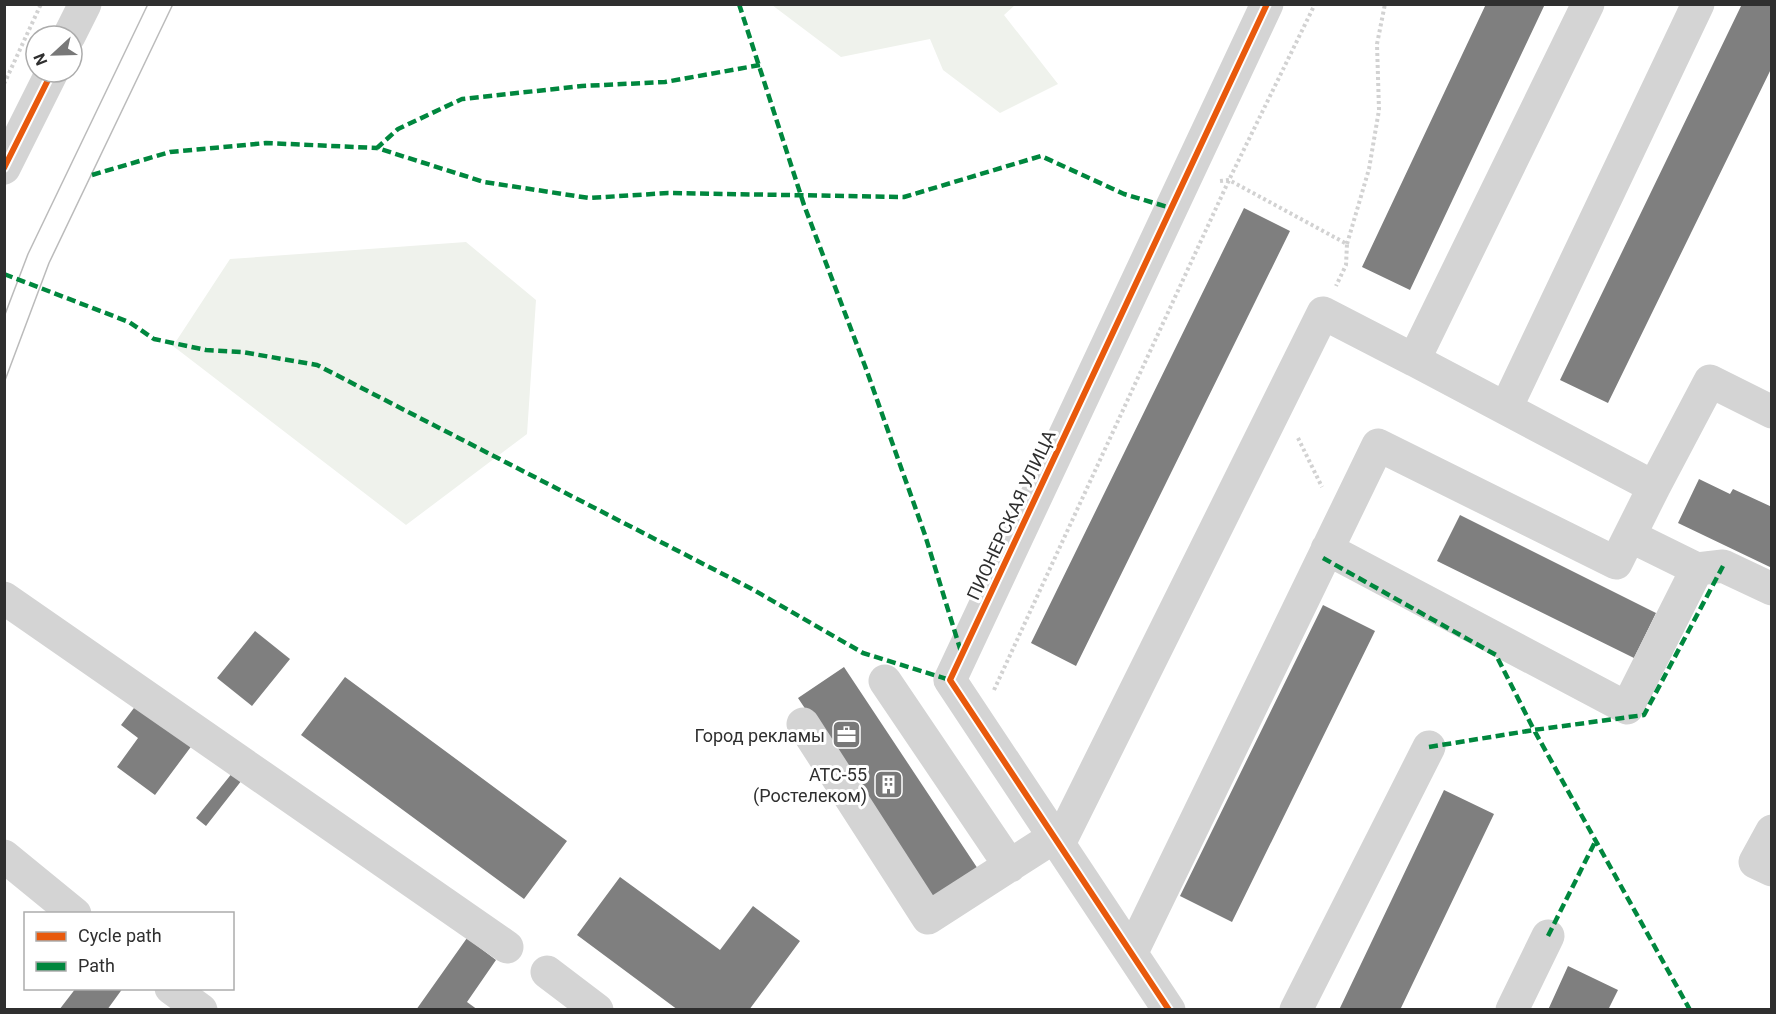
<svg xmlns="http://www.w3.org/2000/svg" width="1776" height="1014" viewBox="0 0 1776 1014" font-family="Roboto,sans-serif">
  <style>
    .green { fill: #eff2ec }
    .building { fill: #7f7f7f }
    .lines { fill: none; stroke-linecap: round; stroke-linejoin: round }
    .path { stroke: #d2d2d2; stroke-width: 4; stroke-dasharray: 3 3; stroke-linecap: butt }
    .minor { stroke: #d4d4d4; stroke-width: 33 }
    .tram { stroke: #bbb; stroke-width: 1.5 }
    .quiet { stroke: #00873e; stroke-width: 4.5; stroke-dasharray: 9 4.5; stroke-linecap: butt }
    .cycleway-casing { stroke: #fff; stroke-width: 10 }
    .cycleway { stroke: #e8590c; stroke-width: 6 }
    .labels { text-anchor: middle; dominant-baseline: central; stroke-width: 6; stroke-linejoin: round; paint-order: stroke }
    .street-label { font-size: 18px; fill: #2f2f2f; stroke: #fff }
    .poi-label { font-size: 18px; fill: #2f2f2f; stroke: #fff; text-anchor: end }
  </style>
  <rect width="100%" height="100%" fill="#fff"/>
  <path class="green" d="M772 5H1015L1004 15 1058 84 1000 113 943 70 930 39 841 57Z
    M466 242 536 300 527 434 406 525 173 346 230 259Z"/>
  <path class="building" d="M1486 4H1545L1410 290 1362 267Z
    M1742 4H1772V67L1608 403 1560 380Z
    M1244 208 1290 231 1076 666 1031 643Z
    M1699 479 1730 494 1733 489 1772 507V568L1678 523Z
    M1460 515 1656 613 1634 658 1437 561Z
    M1323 605 1375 631 1232 922 1180 896Z
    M255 631 290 659 252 706 217 678Z
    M844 667 978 869 933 900 798 698Z
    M345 677 567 841 524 899 301 735Z
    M137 704 193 744 155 795 117 767 138 738 121 725Z
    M233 772 242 780 206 826 196 818Z
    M1444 790 1494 814 1400 1010H1339Z
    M620 877 720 950 753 906 800 941 749 1010H678L577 935Z
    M467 938 496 960 467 1002 478 1010H416Z
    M1568 966 1618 990 1608 1010H1548Z
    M76 988H123L107 1010H59Z"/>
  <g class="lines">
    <path class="path" d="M4 84 41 4
      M1220 181 1229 180 1347 244 1346 265 1336 286
      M1347 244 1369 169 1379 110 1377 44 1385 4
      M1298 438 1322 487
      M994 690 1229 180 1315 4"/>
    <path class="minor" d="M69 36 85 4
      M4 168 52 72
      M1414 360 1654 487 1710 381 1772 412
      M1506 408 1698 4
      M1630 536 1697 569 1723 566 1772 589
      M1327 549 1627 708 1697 569
      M4 598 507 947
      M885 681 1010 866
      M803 724 928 918 1054 837
      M1772 831 1755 862 1772 870
      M1059 844 1323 313 1414 360 1588 4
      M4 856 75 914
      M1132 952 1378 445 1616 563 1654 487
      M547 972 597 1010
      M171 988 201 1010
      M1169 1010 950 680 1267 4
      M1296 1010 1429 747
      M1512 1010 1548 936"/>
    <path class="tram" d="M4 317 28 254 148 4
      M4 383 49 263 173 4"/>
    <path class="quiet" d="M739 4 804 205 865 366 925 535 962 655
      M760 65 665 82 582 86 462 99 398 129 377 148 484 182 589 198 668 193 904 197 1041 156 1124 194 1171 208
      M92 175 170 152 266 143 377 148
      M4 274 129 322 154 339 206 350 242 352 317 365 752 589 863 653 950 680
      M1323 558 1496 655 1534 730 1644 715 1723 566
      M1429 747 1534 730 1690 1010
      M1548 936 1596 840"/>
    <defs>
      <path id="cycleway" d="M4 168 52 72
        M1169 1010 950 680 1267 4"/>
    </defs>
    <use href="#cycleway" class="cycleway-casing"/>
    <use href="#cycleway" class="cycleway"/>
  </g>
  <defs>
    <symbol id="office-square" viewBox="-11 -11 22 22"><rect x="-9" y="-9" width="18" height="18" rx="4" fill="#787878" stroke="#fff"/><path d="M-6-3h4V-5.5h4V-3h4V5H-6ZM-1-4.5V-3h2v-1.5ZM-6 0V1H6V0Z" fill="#fff"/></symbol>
    <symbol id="building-square" viewBox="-11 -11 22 22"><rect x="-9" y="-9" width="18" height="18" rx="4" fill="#787878" stroke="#fff"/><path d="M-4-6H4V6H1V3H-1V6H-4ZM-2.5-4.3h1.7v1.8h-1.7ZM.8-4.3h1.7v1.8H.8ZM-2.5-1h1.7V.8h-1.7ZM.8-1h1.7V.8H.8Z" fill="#fff"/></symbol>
  </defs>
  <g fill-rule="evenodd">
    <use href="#office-square" x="830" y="718" width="33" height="33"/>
    <use href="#building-square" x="872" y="768" width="33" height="33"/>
  </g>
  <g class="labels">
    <g class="street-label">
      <text transform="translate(1011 515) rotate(-65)">ПИОНЕРСКАЯ УЛИЦА</text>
    </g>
    <g class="poi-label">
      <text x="825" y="735">Город рекламы</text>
      <text x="867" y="774">АТС-55<tspan x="867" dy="21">(Ростелеком)</tspan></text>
    </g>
  </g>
  <rect width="1776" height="1014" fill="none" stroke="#2f2f2f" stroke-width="12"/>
  <rect x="24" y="912" width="210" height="78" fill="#ffffff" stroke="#acacac" stroke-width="1.5"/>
  <rect x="36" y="932" width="30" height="9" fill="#e8590c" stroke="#acacac" stroke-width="1.5"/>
  <text x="78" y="942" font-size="18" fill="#2f2f2f">Cycle path</text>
  <rect x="36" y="962" width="30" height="9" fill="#00873e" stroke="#acacac" stroke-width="1.5"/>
  <text x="78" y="972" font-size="18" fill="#2f2f2f">Path</text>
  <g transform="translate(54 54) rotate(248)"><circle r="28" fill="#ffffff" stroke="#acacac" stroke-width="1.5"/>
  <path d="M0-4.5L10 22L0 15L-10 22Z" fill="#787878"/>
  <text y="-9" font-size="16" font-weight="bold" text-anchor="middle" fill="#2f2f2f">N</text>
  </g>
</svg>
